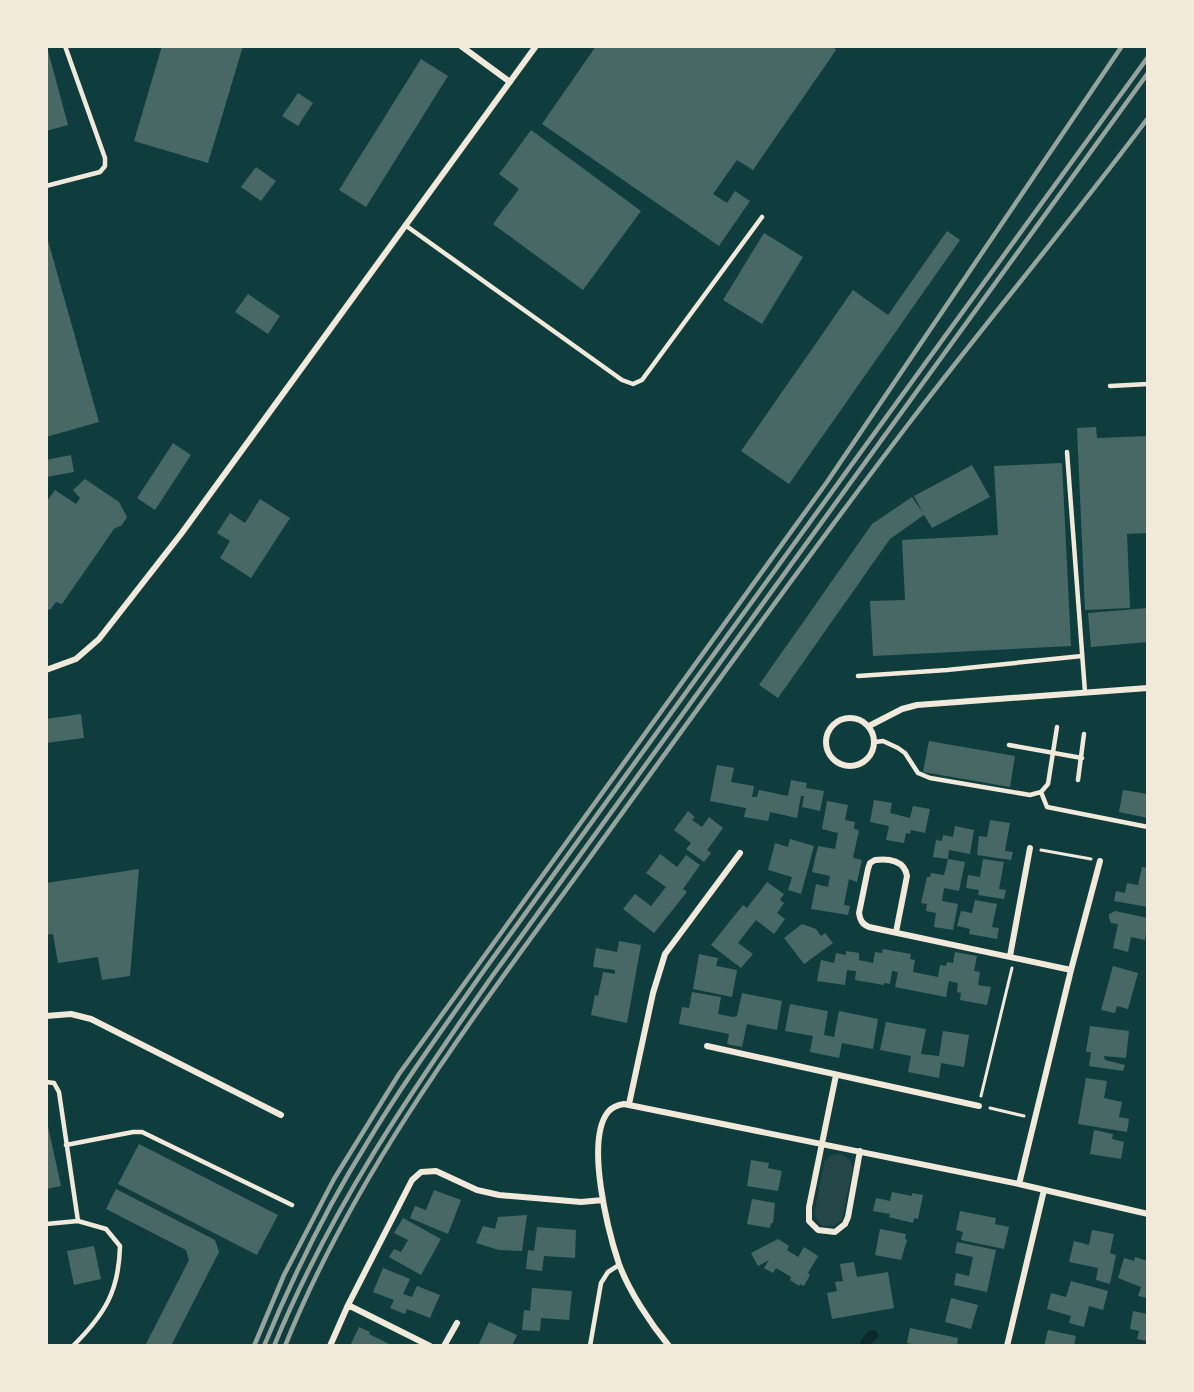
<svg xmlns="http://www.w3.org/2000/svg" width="1194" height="1392" viewBox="0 0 1194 1392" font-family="'Varela Round',sans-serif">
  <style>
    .green { fill: #244646 }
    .water { fill: #0a2a2b }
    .building { fill: #486865 }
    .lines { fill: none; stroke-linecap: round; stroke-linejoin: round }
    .path { stroke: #f1e9da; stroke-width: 3 }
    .service { stroke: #f1e9da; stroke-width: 4.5 }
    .minor { stroke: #f1e9da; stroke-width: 6 }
    .rail { stroke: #97a49c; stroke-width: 4.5 }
  </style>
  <rect width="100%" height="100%" fill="#0f3d3e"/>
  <path class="green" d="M841 1154 849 1159 853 1167 842 1220 834 1226H823L819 1223 814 1215 824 1162 831 1155Z"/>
  <path class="water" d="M870 1330H876L879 1336 870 1345H861L860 1341Z"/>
  <path class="building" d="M162 46H243L208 163 134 141Z
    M596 46H832L836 50 753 170 737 160 713 194 727 203 735 191 750 201 719 246 542 124Z
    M47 47 68 125 46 131V48Z
    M421 59 448 76 366 207 339 190Z
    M298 93 313 103 298 126 282 116Z
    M531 130 641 211 583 290 493 224 519 189 499 174Z
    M256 167 276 181 261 201 241 187Z
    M947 231 960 240 789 484 741 451 853 290 888 315Z
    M764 233 803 257 762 324 723 300Z
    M47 237 99 422 46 437V238Z
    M248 294 280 316 268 334 235 312Z
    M1096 427 1097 438 1147 436 1148 533 1127 534 1130 608 1085 610 1077 428Z
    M173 443 191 455 155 510 137 498Z
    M71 455 74 472 46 477V460Z
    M1062 463 1071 646 873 656 870 601 905 600 902 540 998 535 994 466Z
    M972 465 990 497 932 528 924 515 890 539 778 698 759 685 872 524 912 497 923 513 914 496Z
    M85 479 119 502 127 517 122 525 114 529 62 604 56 602 50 610 46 608V502L55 490 76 504 80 498 73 490Z
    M260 499 290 518 251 578 220 558 230 541 217 533 230 513 245 523Z
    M1148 608V642L1091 647 1088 613Z
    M81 714 84 738 46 743V719Z
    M929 741 1015 756 1010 787 923 772Z
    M717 765 734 768 731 782 754 786 752 797H757L759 790 788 796 791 780 807 783 806 788 824 791 820 811 802 807 804 796H801L797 818 770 812 768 821 744 817 746 808 710 801Z
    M1123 790 1148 794V818L1119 812Z
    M874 800 892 803 890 813 910 818 913 806 930 809 925 833 911 830 910 834 906 833 904 843 886 840 889 826 870 822Z
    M827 801 848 805 845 820 855 822 854 829 859 830 853 858 862 860 857 882 849 879 844 905 850 906 848 915 811 909 816 884 828 887 830 876 812 872 818 846 835 849 838 833 822 829Z
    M688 811 695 817 692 820 702 827 709 817 723 828 707 850 711 853 704 862 686 849 691 843 674 830Z
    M990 820 1010 823 1005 851 1013 852 1011 860 977 855 979 836 987 837Z
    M955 826 974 830 970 854 949 850 948 859 933 857 936 840 942 841 943 835 953 837Z
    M790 839 814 846 801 894 788 890 792 877 768 870 775 843 788 847Z
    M660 854 677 867 686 855 700 865 683 889 687 892 654 933 623 909 635 894 651 906 666 887 646 873Z
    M948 859 965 862 959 891 944 888 942 901 958 904 953 930 934 927 936 913 926 911 927 904 921 903 927 877H930L931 873 944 875Z
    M983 859 1004 862 999 889 1006 890 1004 899 978 895 979 890 966 888 968 875 980 877Z
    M1142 867 1148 868V907L1114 901 1116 891 1125 893 1127 883 1138 885Z
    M139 869 130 976 102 980 98 957 58 963 53 934 46 935V883Z
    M767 882 784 894 780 900 784 903 777 913 785 919 774 934 756 920 738 943 753 954 741 968 711 945 743 905 747 908Z
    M975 900 997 904 992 927 999 928 997 939 969 934 970 929 957 926 961 911 972 913Z
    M1115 911 1148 918 1145 940 1131 937 1128 952 1113 948 1118 924 1111 923 1109 918V914Z
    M802 924 816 929 821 936 825 933 833 943 804 964 784 938Z
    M619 941 641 945 627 1023 591 1015 595 995 598 996 603 972 615 974V970L593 967 596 948 617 952Z
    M883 949 911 954 910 959 915 960 913 972 938 977 940 965 946 966 947 962 953 963 955 952 977 956 974 971 980 972 978 985 991 987 987 1005 960 1000 961 993 957 992 958 983 949 981 946 997 895 987 898 972 892 971 890 984 884 983V985L855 980 856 971 847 970 845 985 817 981 821 960 834 963 836 953 846 955V951L859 953V960L873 963 875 952 882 953Z
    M699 954 718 958 716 966 737 970 732 997 693 989Z
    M1113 966 1138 973 1128 1009 1117 1006 1115 1013 1101 1010Z
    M692 992 721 997 718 1014 733 1017 737 1016 742 993 782 1001 777 1030 747 1024 742 1047 727 1044 729 1034 679 1024 682 1007 689 1008Z
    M790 1004 828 1011 824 1035 834 1037 839 1011 878 1019 873 1049 842 1043 839 1058 810 1052 813 1036 785 1031Z
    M886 1022 926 1029 921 1054 939 1056 943 1031 969 1035 964 1067 941 1063 939 1078 908 1072 911 1056 880 1050Z
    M1090 1026 1129 1031 1126 1058 1104 1056 1105 1060 1125 1065 1123 1071 1089 1066 1091 1052H1086Z
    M1086 1078 1107 1081 1104 1098 1122 1102 1119 1117 1129 1119 1127 1132 1078 1124Z
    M46 1117 61 1186 46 1189Z
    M1094 1130 1113 1134 1112 1139 1124 1142 1121 1159 1090 1154Z
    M139 1144 278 1215 257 1255 118 1184Z
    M751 1160 769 1163 768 1168 782 1171 778 1191 747 1186Z
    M116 1189 215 1240 219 1252 171 1346H145L189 1260 186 1250 106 1209Z
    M434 1190 461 1200 448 1234 410 1218 415 1206 426 1210Z
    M892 1192 912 1196V1193L923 1195 918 1219 914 1218 913 1223 889 1217 890 1214 873 1211 876 1198 890 1201Z
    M752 1199 775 1203 773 1223H771L770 1228 747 1224Z
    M960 1211 996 1218 995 1224 1009 1227 1004 1249 961 1240 963 1232 956 1230Z
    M527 1215 522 1251 499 1250 476 1243 483 1226 495 1229 498 1217Z
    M403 1218 441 1239 421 1275 389 1257 394 1249 401 1252 408 1240 394 1233Z
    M537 1227 576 1230 575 1258 544 1256 542 1271 526 1269 528 1250 534 1251Z
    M880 1229 906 1234 905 1239 907 1240 901 1260 875 1255Z
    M1092 1230 1114 1234 1110 1253 1116 1255 1110 1284 1096 1280 1098 1268 1069 1262 1074 1241 1089 1245Z
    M778 1239 789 1246 787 1250 798 1257 804 1247 818 1256 808 1273 810 1275 804 1286 800 1284 799 1286 790 1280 791 1277 776 1268 773 1273 764 1268 769 1260 758 1266 751 1253Z
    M957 1242 996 1250 987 1292 954 1285 956 1273 969 1276 973 1257 955 1253Z
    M94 1246 101 1279 74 1285 67 1251Z
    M1135 1257 1148 1261V1298L1138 1296 1141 1287 1118 1278 1124 1258 1134 1261Z
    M854 1262 857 1277 888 1272 894 1308 832 1319 827 1293 837 1291 835 1282 843 1281 840 1264Z
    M383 1268 410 1279 403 1294 412 1297 417 1286 440 1295 430 1318 407 1309 405 1314 390 1308 394 1300 373 1292Z
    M1071 1281 1108 1291 1103 1310 1089 1306 1084 1327 1069 1323 1071 1316 1047 1309 1051 1293 1066 1297Z
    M532 1288 572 1291 569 1320 541 1318 540 1331 522 1330 524 1310 530 1311Z
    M951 1298 978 1305 971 1329 945 1322Z
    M1133 1311 1148 1314V1341L1137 1339 1139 1331 1130 1329Z
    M489 1322 517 1335 512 1346H478Z
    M359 1327 370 1332 369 1334 393 1346H350Z
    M910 1328 958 1338 957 1346H921L907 1343Z
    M1048 1330 1076 1336 1074 1346H1044Z"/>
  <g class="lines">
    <path class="path" d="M1041 850 1091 859
      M981 1096 1012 968
      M990 1108 1024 1116"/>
    <path class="service" d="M46 186 100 172 105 166V158L65 46
      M405 225 622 380 633 384 642 380 762 217
      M1110 386 1148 384
      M1067 452 1085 692
      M858 676 947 670 1082 656
      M875 742 883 741 898 748 905 753 918 773 930 778 1030 795 1041 792 1048 784 1057 727
      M1009 745 1082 758
      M1078 780 1084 734
      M1041 792 1047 807 1148 827
      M46 1082 54 1083 59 1092 78 1221
      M66 1145 133 1132H142L292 1205
      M46 1224 78 1221 106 1229 120 1246C119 1291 105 1314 73 1346
      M590 1346 601 1283 608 1272 619 1265"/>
    <path class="minor" d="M461 46 510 82
      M46 670 76 659 99 639 181 534 536 46
      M826 742a24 24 0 1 1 48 0a24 24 0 1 1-48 0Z
      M869 726 902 709 917 705 1148 688
      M896 932 907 876C905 861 889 858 875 860L870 863 868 869 859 913C860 920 862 924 869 927L1071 970
      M1010 956 1030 848
      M46 1016 71 1014 91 1019 281 1115
      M707 1046 979 1106
      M836 1075 809 1207V1221L818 1230 835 1232 845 1224 848 1217 860 1151
      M629 1104 653 993 665 954 740 853
      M1019 1184 1071 970 1100 861
      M348 1305 430 1346
      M330 1346 348 1305 412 1180 421 1172 436 1171 477 1190 499 1195 581 1202 603 1200
      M444 1346 457 1323
      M669 1346C650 1323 629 1291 619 1264 608 1231 585 1141 608 1112 612 1107 617 1105 624 1104L1019 1184 1148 1214
      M1007 1346 1044 1190"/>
    <path class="rail" d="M254 1346 284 1275 334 1179 399 1074 827 482 1122 46
      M264 1346C293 1276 327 1207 367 1143 403 1083 445 1026 485 969L1148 57
      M274 1346C331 1208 408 1096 493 975L1148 73
      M285 1346C357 1167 476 1014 588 860 695 713 800 566 910 422 988 320 1071 221 1148 118"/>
  </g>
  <rect width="1194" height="1392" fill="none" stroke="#f1e9da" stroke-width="96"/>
</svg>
